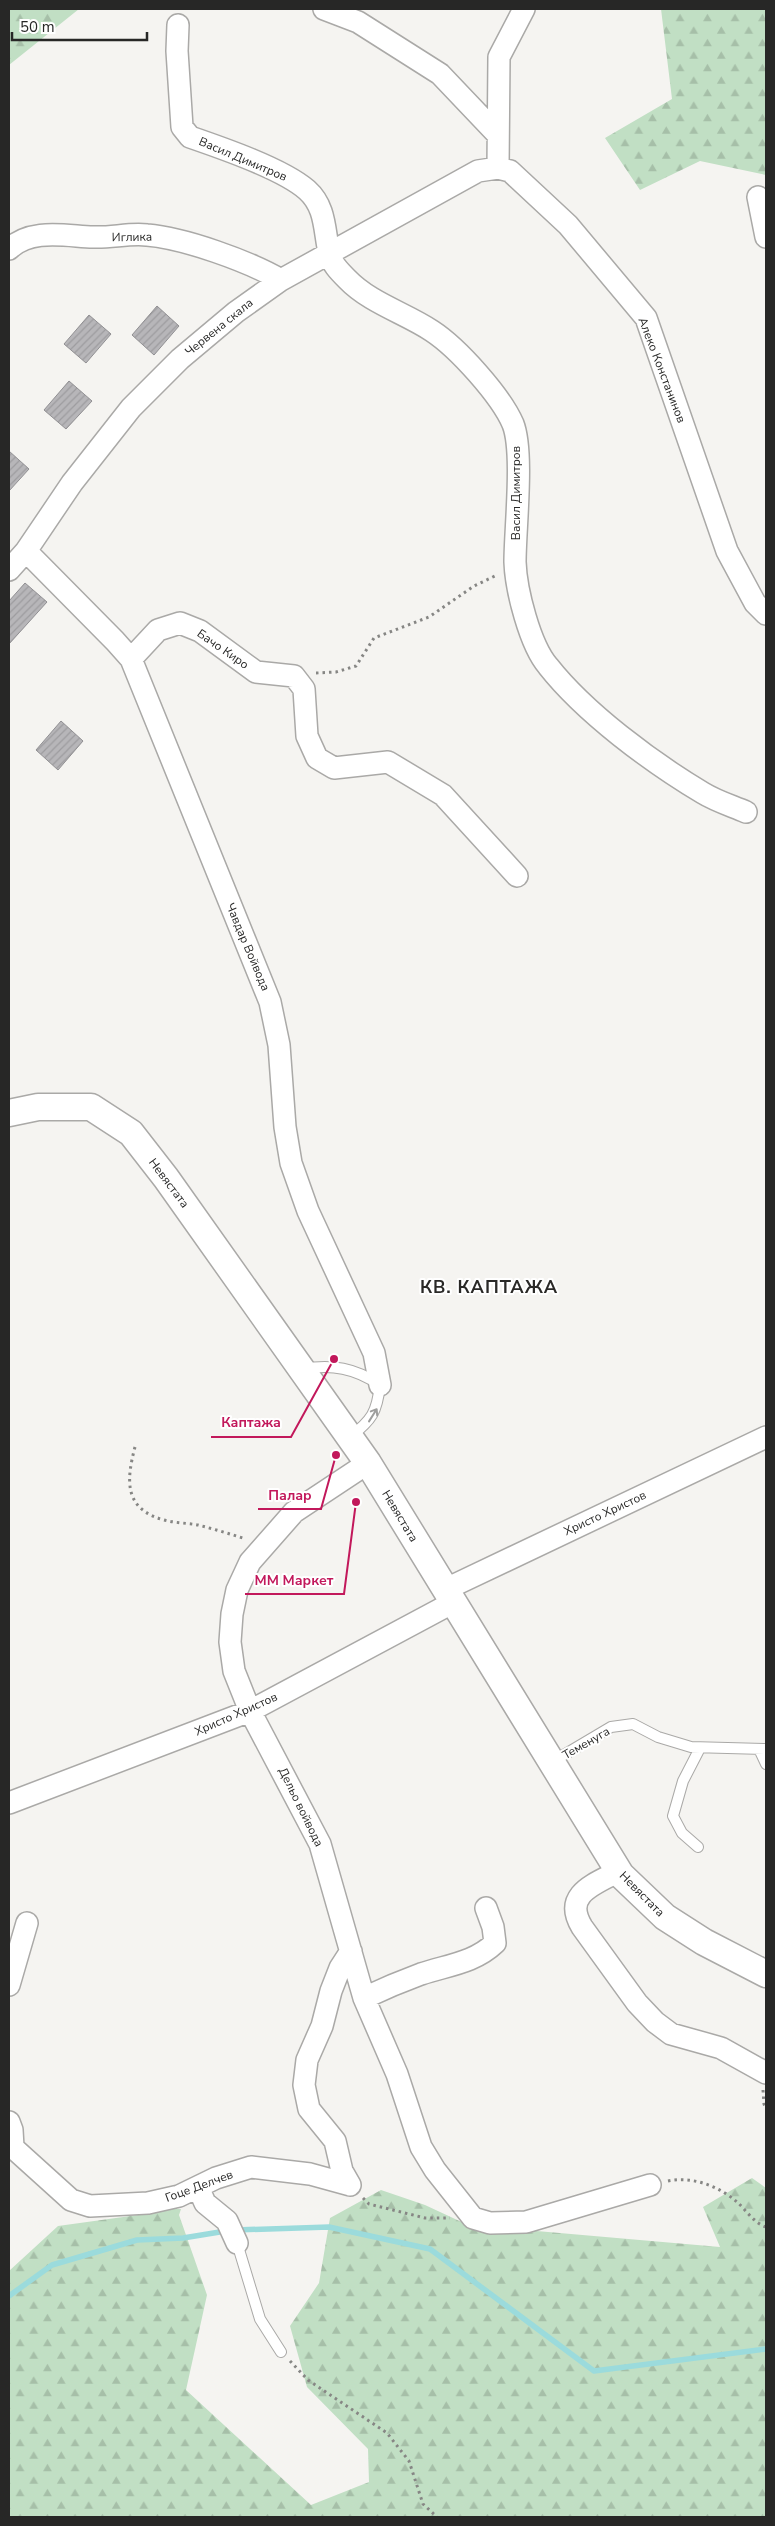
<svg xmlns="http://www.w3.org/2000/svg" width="775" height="2526" viewBox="0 0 775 2526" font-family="'Nunito Sans',sans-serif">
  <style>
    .forest { fill: url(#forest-firs) }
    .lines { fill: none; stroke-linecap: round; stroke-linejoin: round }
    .stream { stroke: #9bdbdc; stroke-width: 5.5 }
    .building { fill: url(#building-hatch); stroke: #919093 }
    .service-casing { stroke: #aaa9a7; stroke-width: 12 }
    .minor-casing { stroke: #aaa9a7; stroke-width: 24 }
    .tertiary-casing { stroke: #aaa9a7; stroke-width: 29 }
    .path { stroke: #868684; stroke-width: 3; stroke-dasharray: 2.5 4; stroke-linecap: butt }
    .service { stroke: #fff; stroke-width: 10 }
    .minor { stroke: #fff; stroke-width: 21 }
    .tertiary { stroke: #fff; stroke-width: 26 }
    .oneway { stroke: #9e9e9d }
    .labels { text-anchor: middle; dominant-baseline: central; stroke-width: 4; stroke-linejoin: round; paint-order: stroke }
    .street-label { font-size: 12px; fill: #272726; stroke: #fff }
    .district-label { font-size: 18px; font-weight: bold; letter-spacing: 1px; fill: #2a2927; stroke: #fff }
    .leader { fill: none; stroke: #c2185b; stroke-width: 2 }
    .callout-dot { fill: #c2185b; stroke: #fff; stroke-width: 2 }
    .callout-label { font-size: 14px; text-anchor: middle; font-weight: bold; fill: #c2185b; stroke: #fff; stroke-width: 4; stroke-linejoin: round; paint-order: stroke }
  </style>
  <defs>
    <pattern id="forest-firs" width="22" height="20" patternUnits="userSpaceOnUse" patternTransform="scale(1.25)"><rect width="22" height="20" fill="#c1dfc4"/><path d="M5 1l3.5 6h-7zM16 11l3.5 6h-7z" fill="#a6bfa8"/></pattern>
    <pattern id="building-hatch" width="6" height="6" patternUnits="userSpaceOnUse" patternTransform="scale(1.25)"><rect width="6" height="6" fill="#b7b6b9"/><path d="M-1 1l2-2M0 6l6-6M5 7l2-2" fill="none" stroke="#9d9c9f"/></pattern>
  </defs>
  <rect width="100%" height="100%" fill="#f5f4f1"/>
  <path class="forest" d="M9 9H79L9 65Z
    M661 9H766V175L700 161 640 190 605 138 672 99Z
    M752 2178 766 2188V2517H9V2271L58 2226 145 2214 174 2198 177 2209H181L179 2215 207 2295 186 2390 311 2505 369 2482 368 2449 307 2387 290 2326 319 2283 330 2218 381 2190 425 2205 468 2225 720 2247 703 2207Z"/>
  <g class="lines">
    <path class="stream" d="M235 2230 329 2227 430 2249 594 2371 766 2349
      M9 2296 52 2265 137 2240 183 2238 226 2231"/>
  </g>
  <path class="building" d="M157 306 179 326 154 355 132 335Z
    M89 315 111 334 86 363 64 344Z
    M69 381 92 401 66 429 44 410Z
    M9 451 29 469 9 491Z
    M25 583 47 602 9 644V601Z
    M61 721 83 741 58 770 36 750Z"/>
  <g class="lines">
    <defs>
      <path id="service" d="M303 1369C332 1364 355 1368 380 1385 377 1412 372 1420 350 1437
        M759 1749 766 1764
        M552 1762 611 1727 633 1724 658 1737 691 1747 766 1749
        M698 1847 682 1833 673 1816 683 1781 700 1748
        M237 2243 260 2319 281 2352"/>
      <path id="minor" d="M324 9 358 22 440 74 498 135
        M178 25 177 51 182 127 190 137C222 148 283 169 307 190 326 207 324 230 329 252 331 263 339 271 347 279 370 303 405 313 432 331 458 348 501 396 513 424 524 452 515 529 515 562 516 590 530 645 548 666 585 713 651 762 703 793 716 801 732 806 746 812
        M498 168 499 57 524 9
        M758 197 766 237
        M9 249C31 228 65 236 93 237 111 238 129 233 147 235 184 238 248 261 281 280
        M26 551 115 641 131 659 270 1002 279 1045 285 1127 291 1163 308 1211 374 1353 380 1385
        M9 570 26 551 72 483 131 408 180 359 236 312 281 280 478 171 498 168 510 171 568 225 646 318 727 551 755 603 766 614
        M131 659 158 630 180 623 200 631 256 672 294 676 304 689 307 736 317 758 334 768 388 762 443 795 517 876
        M368 1463 294 1512 250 1562 237 1590 232 1614 230 1642 234 1671 250 1711 320 1844 364 1998 397 2074 421 2147 435 2170 473 2218 490 2223 526 2222 650 2185
        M444 1590 766 1437
        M9 1803 250 1711 452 1603
        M619 1871C595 1884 562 1894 582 1927L637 2003 655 2022 671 2034 721 2048 766 2073
        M9 1985 27 1923
        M364 1998C383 1989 402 1981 421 1974 448 1965 474 1963 495 1943L493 1927 486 1908
        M9 2122 12 2130 13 2147
        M9 2144 71 2200 90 2206 148 2203 179 2196 216 2178 251 2167 310 2174 350 2185
        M350 2185 342 2171 335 2141 309 2109 304 2085 307 2060 322 2026 331 1991 340 1968 351 1951
        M198 2187 205 2203 227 2221 237 2243"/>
      <path id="tertiary" d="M9 1113 38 1107H91L131 1133 166 1178 368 1463 621 1875 665 1917 704 1942 766 1974"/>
    </defs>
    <use href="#service" class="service-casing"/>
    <use href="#minor" class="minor-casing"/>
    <use href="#tertiary" class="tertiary-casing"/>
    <path class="path" d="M316 673 336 672 356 666 374 638 429 617 474 586 497 575
      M135 1447C126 1481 124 1509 164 1520 175 1523 187 1523 198 1525 214 1529 230 1534 246 1539
      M763 2090 764 2104 766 2109
      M668 2181C692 2176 719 2186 737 2202 746 2210 754 2223 766 2227
      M363 2198 369 2204 425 2218H450
      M290 2361 308 2380 387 2433 409 2461 423 2504 437 2517"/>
    <use href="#service" class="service"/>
    <use href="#minor" class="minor"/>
    <use href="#tertiary" class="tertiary"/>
  </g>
  <defs><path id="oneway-shaft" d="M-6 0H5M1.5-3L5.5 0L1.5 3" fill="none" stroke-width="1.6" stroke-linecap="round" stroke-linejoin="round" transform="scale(1.25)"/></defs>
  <use class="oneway" href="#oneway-shaft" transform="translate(373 1415) rotate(-58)"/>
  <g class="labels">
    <g class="street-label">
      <text transform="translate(243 159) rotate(23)">Васил Димитров</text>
      <text transform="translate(132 237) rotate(-1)">Иглика</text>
      <text transform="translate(219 327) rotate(-39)">Червена скала</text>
      <text transform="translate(662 370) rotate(69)">Алеко Констанинов</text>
      <text transform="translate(516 493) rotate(-90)">Васил Димитров</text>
      <text transform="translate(223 649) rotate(35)">Бачо Киро</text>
      <text transform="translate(248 947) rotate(67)">Чавдар Войвода</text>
      <text transform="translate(169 1183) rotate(53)">Невястата</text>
      <text transform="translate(605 1513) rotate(-25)">Христо Христов</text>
      <text transform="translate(400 1516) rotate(59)">Невястата</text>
      <text transform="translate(236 1714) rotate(-24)">Христо Христов</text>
      <text transform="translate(586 1743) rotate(-30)">Теменуга</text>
      <text transform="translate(301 1807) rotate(64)">Дельо войвода</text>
      <text transform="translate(642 1894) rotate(45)">Невястата</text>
      <text transform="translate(199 2186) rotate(-20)">Гоце Делчев</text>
    </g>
    <g class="district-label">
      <text x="489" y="1287">КВ. КАПТАЖА</text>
    </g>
  </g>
  <path class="leader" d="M334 1359L291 1437H211M336 1455L321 1509H258M356 1502L344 1594H245"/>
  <g class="callout-dot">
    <circle cx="334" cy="1359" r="5"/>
    <circle cx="336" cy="1455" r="5"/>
    <circle cx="356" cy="1502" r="5"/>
  </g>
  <g class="callout-label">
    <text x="251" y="1427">Каптажа</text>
    <text x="290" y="1500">Палар</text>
    <text x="294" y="1585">ММ Маркет</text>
  </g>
  <rect width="775" height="2526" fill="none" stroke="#272726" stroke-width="20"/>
  <path d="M12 32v8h135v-8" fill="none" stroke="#272726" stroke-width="2.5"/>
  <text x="20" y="32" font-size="15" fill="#272726" stroke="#ffffff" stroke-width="4" paint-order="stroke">50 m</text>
</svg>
